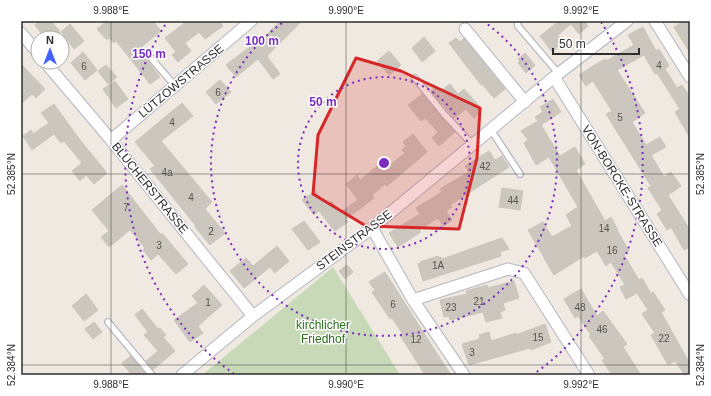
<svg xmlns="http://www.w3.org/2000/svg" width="711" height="396" viewBox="0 0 711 396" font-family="Helvetica,sans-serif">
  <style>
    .cemetery { fill: #c8d9b8 }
    .building { fill: #cbc7bf; stroke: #cbc5ba }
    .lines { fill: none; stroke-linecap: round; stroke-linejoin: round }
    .lane-casing { stroke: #b4b7c1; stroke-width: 8 }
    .street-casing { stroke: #b4b7c1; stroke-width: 13 }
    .lane { stroke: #fff; stroke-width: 5.5 }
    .street { stroke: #fff; stroke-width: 11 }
    .marked { fill: #d62828; fill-opacity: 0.2; stroke: #d62828; stroke-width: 3; stroke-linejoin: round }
    .ticks { fill: none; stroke: #2e2e2e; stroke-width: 1; stroke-opacity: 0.45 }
    .ring { fill: none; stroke: #7b2cbf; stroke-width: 2; stroke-dasharray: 2 4 }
    .labels { text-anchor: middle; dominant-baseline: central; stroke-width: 3; stroke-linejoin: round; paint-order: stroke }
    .number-label { font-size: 10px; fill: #555452 }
    .street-label { font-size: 12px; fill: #2e2e2e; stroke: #fff }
    .park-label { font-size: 12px; fill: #2c6e1b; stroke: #fff }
    .centre { fill: #7b2cbf; stroke: #fff; stroke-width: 2 }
    .ring-label { font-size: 12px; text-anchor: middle; font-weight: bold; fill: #7b2cbf; stroke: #fff; stroke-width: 3; stroke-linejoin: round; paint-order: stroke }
    .neatline { fill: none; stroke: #2e2e2e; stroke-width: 1.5 }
    .ticks-label { font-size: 10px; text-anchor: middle; fill: #2e2e2e }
  </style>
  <rect width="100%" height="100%" fill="#efe9e1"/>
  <path class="cemetery" d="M333 267 400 375H202Z"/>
  <path class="building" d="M40 21H51L60 32 53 38H45L35 25Z
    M107 21H153L161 31 139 49 160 77 150 84 116 41 114 43 109 38 107 40 97 29Z
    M187 21H219L223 26 205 39 199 32 185 43 191 51 178 62 172 55 176 52 165 38Z
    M280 21H302L267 56 280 74 273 79 258 59 236 77 226 65 255 43 257 45Z
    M559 21H584L588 26 579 34 571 24 558 35 560 38 557 40 561 44 552 52 540 36Z
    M684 21H690V53L674 27Z
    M70 24 84 41 74 49 61 32Z
    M643 27 656 51 659 49 669 66 665 69 677 88 682 85 690 97V138L675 112 680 109 657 73 655 74 644 55 617 70 645 113 632 122 646 145 660 137 666 147 651 155 664 177 671 172 681 186 668 195 690 230V247L684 250 671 227 667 230 657 214 662 210 648 188 651 186 606 114 612 111 593 81 586 86 579 75 596 64 605 59 606 61 634 45 628 35Z
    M424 37 435 51 422 62 412 48Z
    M456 38 460 42 464 38 505 89 494 98 482 84 481 85 449 43Z
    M389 51 401 65 389 75 377 61Z
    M83 52 97 70 85 80 71 63Z
    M525 53 535 65 526 73 518 63 520 61 518 59Z
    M21 64 45 89 36 98 32 94 21 104Z
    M106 65 117 77 108 84 98 71Z
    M220 80 231 92 216 104 206 92Z
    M115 81 128 99 116 108 103 89Z
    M450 84 458 94 464 89 481 108V112L474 118 466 109 454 118 431 91 436 87 440 91Z
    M422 94 455 132 439 146 432 138 438 132 425 118 421 121 408 105Z
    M553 99 561 112 541 125 560 156 575 147 585 164 576 170 605 221 611 217 618 230H617L629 251 624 255 639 280 642 278 651 294 653 292 665 310 661 312 690 364V375H685L675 361 668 365 651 335 655 333 642 314 648 310 637 293 626 299 620 287 625 285 611 262 606 266 597 251 585 258 584 256 554 275 528 230 543 222 552 237 572 226 566 215 578 207 549 157 536 165 524 143 528 140 521 131 538 121 535 117 543 112 540 107Z
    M182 103 193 116 161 141 212 202 205 209 225 233 210 245 195 227 196 226 150 169 155 166 135 142Z
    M54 104 80 140 107 173 94 184 86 175 80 181 72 171 82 163 64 141 61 143 54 134 32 150 23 136 31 130 33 134 49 123 41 113Z
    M413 134 427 152 387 186 385 184 372 195 374 198 346 219 348 222 335 231 334 229H333L319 211 331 201 341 212 358 200 346 184 357 175 360 180 386 159 391 164 405 153 402 150 406 146 403 142Z
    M489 151 495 160 502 156 509 167 450 205 452 207 446 211 452 220 443 226 438 218 419 230 421 232 398 247 389 233 420 214 416 208 442 192 440 189 469 172 465 166Z
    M122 185 161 235 162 233 188 264 176 274 158 254 151 260 143 250 145 248 130 230 109 247 101 237 109 231 92 210Z
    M502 188 523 191 520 210 499 207Z
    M315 191 326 205 314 215 302 200Z
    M304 221 320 242 308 250 292 229Z
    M502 238 509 249 500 252 501 256 423 281 418 264 421 263 420 262 438 256 439 258 441 257 442 259Z
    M277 246 289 261 275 273 270 267 244 288 230 271 246 258 253 266Z
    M347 265 353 272 345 279 339 271Z
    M385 272 434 349 451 375H425L400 335 402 333 392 318 390 319 372 292 375 290 369 282Z
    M514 281 519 298 503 303 505 310 500 312 502 318 486 322 483 312 450 320 449 316 444 317 440 300 467 294 466 291 487 285 488 288Z
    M204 285 222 305 198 326 203 333 190 342 174 320 198 303 192 296Z
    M581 289 597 316 603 311 627 344 623 347 641 375H612L602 360 605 359 589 336 591 335 578 316 575 318 564 299Z
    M86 294 98 310 84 321 72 306Z
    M142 309 158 329 160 328 166 335 163 337 175 351 153 370 146 361 158 351 144 335 148 332 135 315Z
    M94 322 102 332 93 339 85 329Z
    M545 324 551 342 531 350 530 348 469 365 462 344 480 339 479 335 489 332 491 341 516 333V335Z
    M131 356 146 375H130L131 374 122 363Z"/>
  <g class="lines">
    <defs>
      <path id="lane" d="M517 21 518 26 559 74
        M146 52 175 86
        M415 78 444 114 473 145
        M491 130 520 174
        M108 322 152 375"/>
      <path id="street" d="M655 21 690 77
        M465 29 525 102
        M21 33 38 53
        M45 62 111 140 253 316
        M554 77 690 295
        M111 140 251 21
        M372 228 413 300 464 375
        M413 300 508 269 524 273 589 375
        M182 375 253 316 372 228 554 77 627 21"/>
    </defs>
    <use href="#lane" class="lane-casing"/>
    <use href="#street" class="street-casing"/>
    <use href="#lane" class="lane"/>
    <use href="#street" class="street"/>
  </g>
  <path class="marked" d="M356 58 401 71 480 108 477 158 459 229 366 226 313 194 318 135Z"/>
  <path class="ticks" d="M111 21V375M346 21V375M581 21V375M21 174H690M21 365H690"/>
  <g class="ring">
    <circle cx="384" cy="163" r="86"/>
    <path d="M483 21A173 173 0 1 1 285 21"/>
    <path d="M234 374A259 259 0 0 1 167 22M601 22A259 259 0 0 1 534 374"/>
  </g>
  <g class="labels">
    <g class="number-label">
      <text x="659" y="65">4</text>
      <text x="84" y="66">6</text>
      <text x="218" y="92">6</text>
      <text x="620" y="117">5</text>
      <text x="172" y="122">4</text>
      <text x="485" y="166">42</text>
      <text x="167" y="172">4a</text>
      <text x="191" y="197">4</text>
      <text x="513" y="200">44</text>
      <text x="126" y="207">7</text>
      <text x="604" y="228">14</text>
      <text x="211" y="231">2</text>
      <text x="159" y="245">3</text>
      <text x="612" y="250">16</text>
      <text x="438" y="265">1A</text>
      <text x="479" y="301">21</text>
      <text x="208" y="302">1</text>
      <text x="393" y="304">6</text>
      <text x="451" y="307">23</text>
      <text x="580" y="307">48</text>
      <text x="602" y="329">46</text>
      <text x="538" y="337">15</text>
      <text x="664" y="338">22</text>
      <text x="416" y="339">12</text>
      <text x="472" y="352">3</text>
    </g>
    <g class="street-label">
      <text transform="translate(181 81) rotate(-40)">LÜTZOWSTRASSE</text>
      <text transform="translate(622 186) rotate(58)">VON-BORCKE-STRASSE</text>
      <text transform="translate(150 188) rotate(51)">BLÜCHERSTRASSE</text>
      <text transform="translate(354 240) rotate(-37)">STEINSTRASSE</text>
    </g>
    <g class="park-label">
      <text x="323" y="325">kirchlicher<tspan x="323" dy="14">Friedhof</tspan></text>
    </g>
  </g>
  <circle cx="384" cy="163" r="6" class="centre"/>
  <g class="ring-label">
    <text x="262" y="45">100 m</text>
    <text x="149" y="58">150 m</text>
    <text x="323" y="106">50 m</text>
  </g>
  <rect width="711" height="396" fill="none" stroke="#ffffff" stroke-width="44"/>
  <g transform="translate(50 50)"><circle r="19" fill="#ffffff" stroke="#ababab"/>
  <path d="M0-3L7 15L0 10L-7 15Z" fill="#4264fb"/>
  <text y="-6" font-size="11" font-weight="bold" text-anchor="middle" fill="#2e2e2e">N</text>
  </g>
  <path d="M553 48v6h86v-6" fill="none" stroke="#2e2e2e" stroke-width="2"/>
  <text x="559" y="48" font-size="12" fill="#2e2e2e" stroke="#ffffff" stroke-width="3" paint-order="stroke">50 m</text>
  <rect x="22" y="22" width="667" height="352" class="neatline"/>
  <g class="ticks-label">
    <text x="111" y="14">9.988°E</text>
    <text x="346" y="14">9.990°E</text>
    <text x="581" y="14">9.992°E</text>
    <text transform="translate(11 174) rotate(-90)" y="4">52.385°N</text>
    <text transform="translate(700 174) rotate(-90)" y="4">52.385°N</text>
    <text transform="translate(11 365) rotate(-90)" y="4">52.384°N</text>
    <text transform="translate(700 365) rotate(-90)" y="4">52.384°N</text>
    <text x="111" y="388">9.988°E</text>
    <text x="346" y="388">9.990°E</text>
    <text x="581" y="388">9.992°E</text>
  </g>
</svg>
